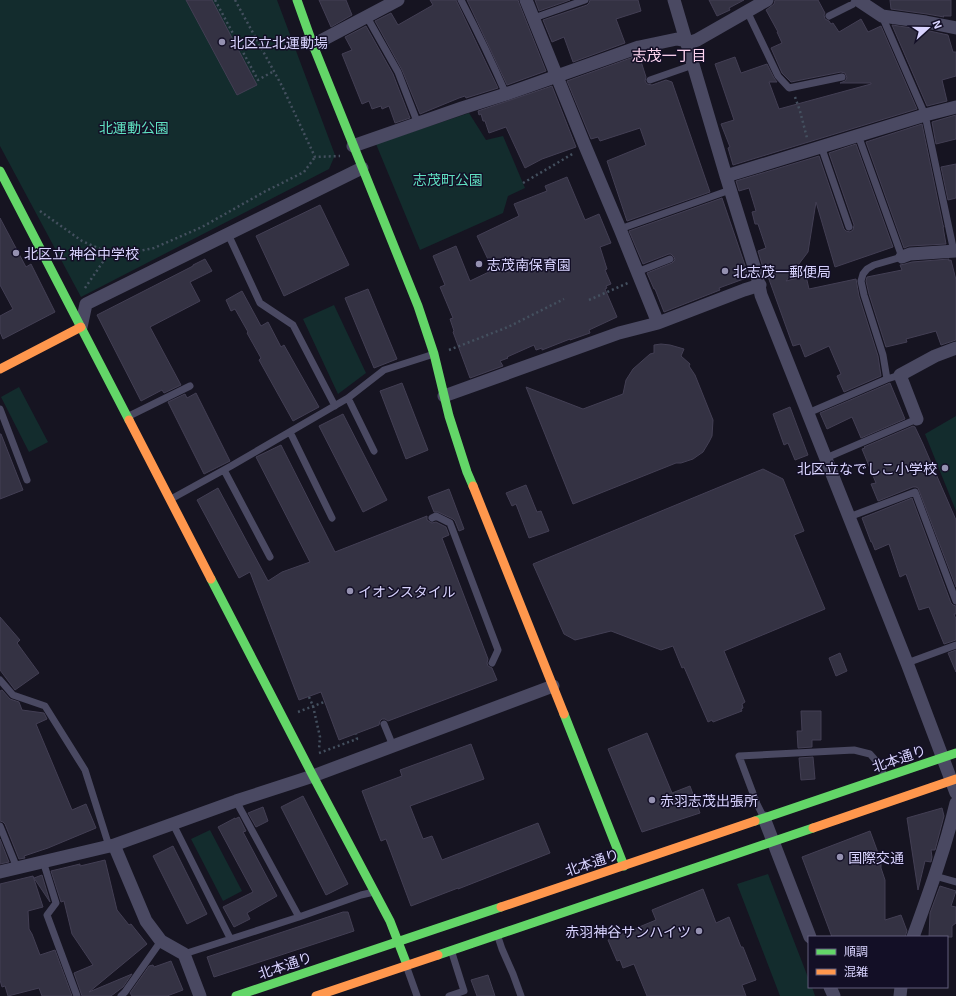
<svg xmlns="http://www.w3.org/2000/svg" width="956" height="996" viewBox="0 0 956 996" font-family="'Exo 2','Noto Sans JP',sans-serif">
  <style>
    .green { fill: #132c2d }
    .building { fill: #343243; stroke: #433f54 }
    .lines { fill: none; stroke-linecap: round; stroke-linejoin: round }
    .path { stroke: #44505f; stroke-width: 2.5; stroke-dasharray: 2 3; stroke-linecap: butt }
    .lane { stroke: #4a4962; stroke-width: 7 }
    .street { stroke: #4a4962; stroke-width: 13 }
    .fast { stroke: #63d668; stroke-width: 9 }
    .slow { stroke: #ff974d; stroke-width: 9 }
    .poi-dot { fill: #9591b1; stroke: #130f26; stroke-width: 1.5 }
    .labels { text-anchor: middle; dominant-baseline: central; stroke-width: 3; stroke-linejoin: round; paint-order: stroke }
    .poi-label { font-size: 14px; fill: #d9d4ff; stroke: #130f26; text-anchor: start }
    .park-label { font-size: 14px; fill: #5fe0c0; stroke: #130f26 }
    .street-label { font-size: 14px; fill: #d9d4ff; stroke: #130f26 }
    .neighbourhood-label { font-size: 15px; fill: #ffd6f0; stroke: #130f26 }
  </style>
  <rect width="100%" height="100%" fill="#161421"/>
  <path class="green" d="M0 0H277L335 155 329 169 81 297 0 146Z
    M469 113 486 140 503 136 525 188 508 196 503 213 420 250 376 144Z
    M334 305 366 373 338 394 303 319Z
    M19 387 48 442 29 452 1 397Z
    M956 416V511L925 434Z
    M210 830 242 891 223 901 191 839Z
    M768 874 809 980V987H812L815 996H780L737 884Z"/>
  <path class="building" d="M186 0H212L257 85 237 95Z
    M319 0H346L352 15 331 27Z
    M430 0H456L498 88 466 98 465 96 459 98 420 114 402 70 375 21 391 13 398 25 433 5Z
    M467 0H518L519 3 546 71 507 85Z
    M535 0H570L539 11Z
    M590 0H638L641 11 616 19 625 43 573 62 564 37 552 42 543 20 587 5 589 3Z
    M709 0H744L729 8 730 10 717 16Z
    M775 0H818L825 13 824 15 825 19 829 21 831 24 833 23 839 32 861 19 868 32 881 26 917 109 733 165 728 148 730 147 721 124 734 120 715 64 735 57 741 73 767 64 774 78 777 82H769L779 109 871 84V83H840L845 81 847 78 845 73 841 72 791 82 782 73 771 48 782 43 777 32H778L766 10 774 4Z
    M890 0H951V16H943L944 17 927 14 891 9Z
    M892 25 925 30 948 35 953 52H956V76L942 80 947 101 927 106Z
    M366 26 393 74 410 118 395 123 389 106 382 109 381 106 372 109 369 101 362 104 342 54 352 50 345 37Z
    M639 55 646 77 645 81 647 84 652 85 666 80 672 82 710 192 627 221 607 161 646 145 640 128 600 141 598 137 591 139 567 81Z
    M552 86 576 147 542 159 525 168 506 127 489 133 485 121H483L481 114 479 115 478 111Z
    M956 115V139L936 144 932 122Z
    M922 124 943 225 944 227H943L946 244 909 246 904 248 866 142Z
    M856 144 893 247 835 267 816 202 808 252 786 281 806 276 809 289 856 279 859 296 878 356 881 376 844 392 837 376 841 374 829 346 805 357 800 344 793 346 766 271H764L758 251 766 248 758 224H755L752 212 756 211 749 188 739 191 736 181 819 156 844 229 846 231 850 232 853 230 854 225 829 153Z
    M956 164V198L948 200 941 167Z
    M567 177 585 220 599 214 611 243 600 247 607 269 605 270 611 284 606 286 607 288 605 289 617 317 589 330 590 333 570 340V339L542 350V348L536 350 534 345 507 357 508 358 500 361 503 366 470 378 453 332 454 331 450 319 453 318 440 287 445 285 433 256 456 246 470 281 493 270 477 236 519 216 514 204 547 191 545 186Z
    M722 198 749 277 719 288 720 290 664 312 655 289H654L647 273 672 263 675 260 674 257 671 254H669L643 264 629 231Z
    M320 205 349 265 284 296 256 236Z
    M0 218 26 267 31 264 55 312 3 339 0 332V316L13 309 0 285Z
    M205 259 212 271 190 282 200 301 150 327 181 385 164 393 162 390 141 401 97 315 193 266V265Z
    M949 259V261L951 260 956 280V340L941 345 936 331 906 339 907 342 886 347 869 294 866 281 867 277 902 270 900 265 905 264 912 262Z
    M368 289 397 359 374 368 345 298Z
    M242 291 261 326 268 322 281 347 284 345 319 407 293 421 259 360 261 358 247 333 248 332 235 309 231 311 226 300Z
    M661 344 670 345 684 349 681 356 690 364 689 366 695 375 713 420 712 436 709 442 703 452 693 459 681 463H676L573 504 526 387 583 409 623 394 626 380 633 369 650 354 654 353V345Z
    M402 383 428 450 406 459 380 391Z
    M890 383 905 419 861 438 852 417 827 429 820 413Z
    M196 393 230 461 204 474 168 402 185 394 187 398Z
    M790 407 808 455 795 460 788 443 784 445 773 414Z
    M343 414 387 500 363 512 319 426Z
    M913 426 915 427 923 444 956 520V587L918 488 916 487H913L878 501 871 484 876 483 862 449 865 448 864 447Z
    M0 434H1L23 490 0 499Z
    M281 445 335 552 427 516V520L430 522 432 523 436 522 446 527 449 535 442 538 488 659 487 663 488 666 492 668 497 680 388 721 385 719H382L380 721 379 725 339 740 321 692 299 700 250 572 239 578 197 500 218 488 268 581 282 572 310 562 256 457Z
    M763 469 783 479 804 531 794 535 825 609 724 651 745 702 742 704 743 708 741 709 742 711 713 722 712 720 708 722 684 667 682 668 673 646 661 650 611 631 575 640 564 634 533 564Z
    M526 485 537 512 541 511 549 531 529 538 516 504 512 506 506 493Z
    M449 489 464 529 459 531 455 521 453 519 438 512H434L428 497Z
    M912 498 951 603 953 605 956 606V614H954L956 619V640L944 644 929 607 919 610 906 574 900 577 889 544 875 550 872 542H871L862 518Z
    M0 617 20 640 17 643 39 673 15 690 0 670Z
    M956 650V672L948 653Z
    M840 653 847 671 836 676 829 658Z
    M2 690 10 699 19 702 22 710 44 713 47 719 36 724 72 810 86 804 96 828 48 848 24 856 25 858 19 859 5 824 3 822 0 821V691Z
    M801 711H821V740H812V747L798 748 797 731H802Z
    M647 733 672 793 690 786 700 813 642 832 608 749Z
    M471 744 484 779 410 806 423 839 432 836 442 860 538 823 550 853 458 889V888L411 906 386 839 381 841 362 791 402 776 400 770Z
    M813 757 815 779 801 780 799 758Z
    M303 796 348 884 326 895 281 807Z
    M263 807 268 821 256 827 248 813Z
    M942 808 944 816 939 835 935 850H931L932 857 931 862 925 861 918 890 907 818Z
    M239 817 246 831 243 832 277 896 247 913 250 919 234 927 223 907 253 892 218 827 235 818V819Z
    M870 831 881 861V868L885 880V920L901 915 907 931 905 937H832L802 857Z
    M0 839 9 862 0 864Z
    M173 846 207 914 187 924 153 856Z
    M105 860 117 910 129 925 131 924 147 944 89 992 132 974 123 987 111 996H82L74 973 93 965 72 934 64 901 61 902 51 871 80 864V866Z
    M42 875 50 902 34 878Z
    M33 876 43 907 28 911 29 929 32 934 40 955 55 950 72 996H42L39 988 8 996 5 986 2 987 0 980V884Z
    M940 886 956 891 951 906 956 907V923L952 926V937H929L930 913Z
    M703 889 716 923 729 917 741 947H743L756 980 742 985 746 996H647L634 964 623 968 620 960 617 961 608 940 656 920 652 910Z
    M343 912H348L354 931 214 977 207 957Z
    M171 961 183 990 167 996H132L130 993 149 966 153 965 154 967Z
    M488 975 495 996H477L471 980Z"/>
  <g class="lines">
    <path class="path" d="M215 0 258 80 274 71
      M235 0 282 86 315 157 340 156
      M795 97 800 111 807 138
      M523 183 547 169 574 153
      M40 211 82 241 109 253H129L154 248 202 227 264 192 304 172 315 157
      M85 288 109 253
      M589 300 628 283
      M449 350 508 327 564 299
      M309 697 313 706 320 737 319 749
      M298 712 324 702
      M319 753 357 739 356 734"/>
    <path class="lane" d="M461 0C477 31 492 62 506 94
      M747 11 778 76 789 88 842 77
      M829 16 853 4 856 0
      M882 16 925 115 954 252
      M367 17 398 72 418 124
      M534 18 585 0
      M650 80 693 65
      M858 135 902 257 874 265 867 269 863 274 861 281 864 295 883 355 887 379
      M821 146 849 227
      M620 229 730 190
      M228 234 260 303 293 325 335 406
      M637 272 670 259
      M348 398 374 451
      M0 409 27 480
      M808 413 887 379 900 375
      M127 417 190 386
      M290 432 332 518
      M826 458 917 419
      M224 470 270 557
      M171 499 231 466 348 398 384 370 434 354
      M849 517 915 492 956 601
      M432 518 436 516 450 523 498 650 492 663
      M907 663 956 645
      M0 680 13 695 45 706 85 770 109 846
      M384 724 393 746
      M236 801 299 917
      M763 816 757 804 739 756 854 750 870 754 878 763 884 775
      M173 824 230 938
      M0 826 17 868
      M43 861 56 903 47 915 77 996
      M935 876 956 882
      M498 937 502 949 513 974 521 996
      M184 954 299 917 361 895 374 892
      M407 968 417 996
      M121 996 125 992 161 941
      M449 996 464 991 452 953"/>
    <path class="street" d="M526 0 585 146 620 229 658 323
      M674 0 726 176 757 276 761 295 907 663 956 793
      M858 0 882 16 926 22 956 28
      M313 45 398 0
      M353 146 462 108 506 94 639 47 677 39 686 41 691 42 697 40 767 0
      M726 176 925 115 956 107
      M902 257 910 254 956 251
      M81 327 86 304 362 168
      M444 396 619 333 658 323 744 290 760 285
      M917 419 900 375 935 356 956 348
      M764 818 810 937
      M114 845 146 921 161 941 184 954 200 996
      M0 872 114 845 236 801 313 776 553 686
      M913 937C929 893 945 849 956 803
      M830 987 834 996
      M900 996 901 987"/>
    <path class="fast" d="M297 0 313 45 418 306 434 354 449 416 467 472 473 486
      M0 171 129 420
      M211 579 313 776 390 921 407 965
      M564 714 624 866
      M755 821 956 753
      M438 955 813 828
      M236 996 501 907"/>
    <path class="slow" d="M0 369 81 327
      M129 420 211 579
      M473 486 564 714
      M813 828 956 779
      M501 907 755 821
      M316 996 438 955"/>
  </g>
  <g class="poi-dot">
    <circle cx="222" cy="42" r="4"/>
    <circle cx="16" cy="253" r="4"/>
    <circle cx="479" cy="264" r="4"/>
    <circle cx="725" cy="271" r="4"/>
    <circle cx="945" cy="468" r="4"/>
    <circle cx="350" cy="591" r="4"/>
    <circle cx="652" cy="800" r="4"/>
    <circle cx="840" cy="857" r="4"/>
    <circle cx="699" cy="931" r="4"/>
  </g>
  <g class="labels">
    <g class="poi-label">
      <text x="230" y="42">北区立北運動場</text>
      <text x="24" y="253">北区立 神谷中学校</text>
      <text x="487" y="264">志茂南保育園</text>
      <text x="733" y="271">北志茂一郵便局</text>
      <text x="937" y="468" text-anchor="end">北区立なでしこ小学校</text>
      <text x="358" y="591">イオンスタイル</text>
      <text x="660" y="800">赤羽志茂出張所</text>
      <text x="848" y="857">国際交通</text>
      <text x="691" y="931" text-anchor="end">赤羽神谷サンハイツ</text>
    </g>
    <g class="park-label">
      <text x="134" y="127">北運動公園</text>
      <text x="448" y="179">志茂町公園</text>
    </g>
    <g class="street-label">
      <text transform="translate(899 758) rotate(-19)">北本通り</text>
      <text transform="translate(592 862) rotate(-19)">北本通り</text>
      <text transform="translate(285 965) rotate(-19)">北本通り</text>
    </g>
    <g class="neighbourhood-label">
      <text x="669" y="55">志茂一丁目</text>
    </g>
  </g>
  <rect x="808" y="936" width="140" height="52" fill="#130f26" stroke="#625e7d"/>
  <rect x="816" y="949" width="20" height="6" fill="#63d668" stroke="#625e7d"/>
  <text x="844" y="956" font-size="12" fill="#d9d4ff">順調</text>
  <rect x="816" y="969" width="20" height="6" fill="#ff974d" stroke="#625e7d"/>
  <text x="844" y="976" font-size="12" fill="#d9d4ff">混雑</text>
  <g transform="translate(928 28) rotate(69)" stroke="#130f26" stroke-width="3" paint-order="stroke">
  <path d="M0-3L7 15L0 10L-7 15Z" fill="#d9d4ff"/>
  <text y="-6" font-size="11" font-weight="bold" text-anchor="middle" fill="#d9d4ff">N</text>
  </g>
</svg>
